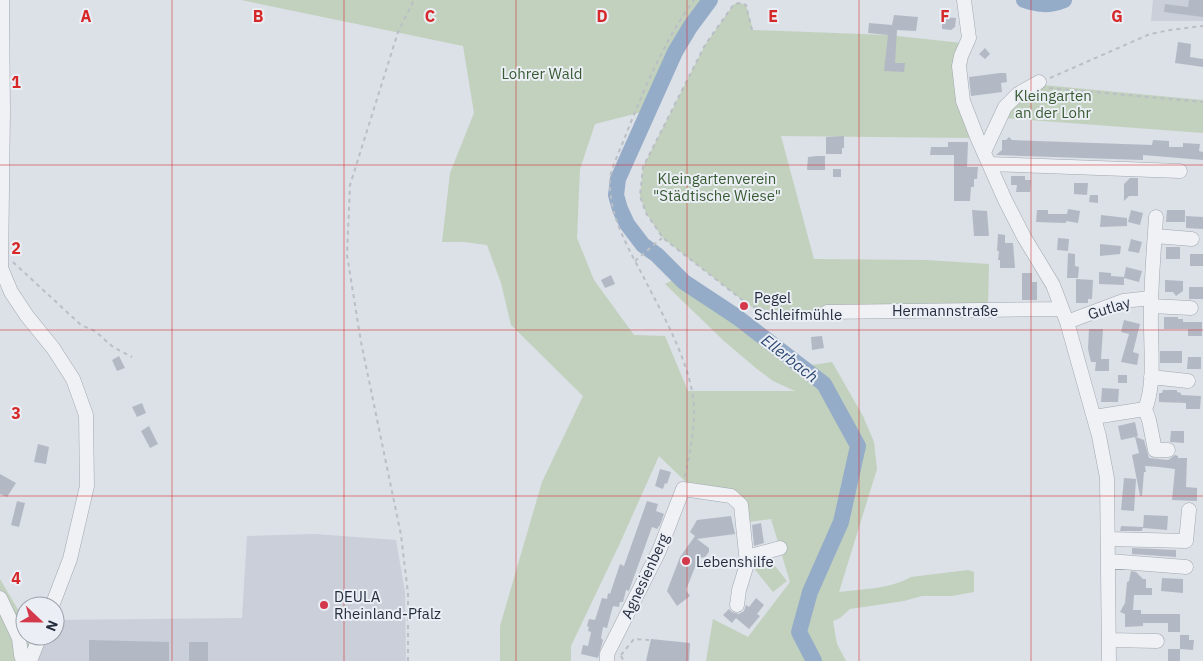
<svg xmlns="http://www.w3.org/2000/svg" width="1203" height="661" viewBox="0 0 1203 661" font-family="'IBM Plex Sans',sans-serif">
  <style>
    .built { fill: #cacfd9 }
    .green { fill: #c1d1bd }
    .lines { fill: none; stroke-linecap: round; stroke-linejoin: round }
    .river { stroke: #95acc9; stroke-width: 16 }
    .building { fill: #b3b9c4 }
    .minor-casing { stroke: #a1a7b1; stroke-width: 15 }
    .path { stroke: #babec5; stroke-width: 2; stroke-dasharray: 4 4; stroke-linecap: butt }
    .minor { stroke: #eff1f5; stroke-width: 14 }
    .grid { fill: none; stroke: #d62828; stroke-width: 1; stroke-opacity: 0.55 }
    .poi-dot { fill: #d3394a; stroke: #ebeff5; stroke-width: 2 }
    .labels { text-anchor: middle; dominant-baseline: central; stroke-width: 4; stroke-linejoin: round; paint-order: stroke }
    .park-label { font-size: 15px; fill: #385a32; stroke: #ebeff5 }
    .poi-label { font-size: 15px; fill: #252d3e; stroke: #ebeff5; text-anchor: start }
    .street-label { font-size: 15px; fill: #252d3e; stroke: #ebeff5 }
    .water-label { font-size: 16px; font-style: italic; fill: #2e4a73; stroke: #ebeff5 }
    .grid-label { font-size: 16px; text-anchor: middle; font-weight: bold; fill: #d62828; stroke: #ebeff5; stroke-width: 4; stroke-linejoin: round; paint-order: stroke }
  </style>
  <rect width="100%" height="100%" fill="#dce0e7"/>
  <path class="built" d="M1153 0H1203V21H1151Z
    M315 534 396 540 405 592 406 661H32L42 636H55V620L242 618 247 536Z"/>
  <path class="green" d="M241 0H708L676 42 646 111 595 124 580 169 577 238 594 280 634 335 665 336 688 391H795L773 381 757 369 724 341 665 284 683 275C728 302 769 335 812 365L832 362 863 416 874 442 877 469 839 592C863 589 890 589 911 577L968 570 974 572V592L952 596H922L904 601 850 609 840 618 833 621 837 644 846 661H706L713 619 748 637 790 582 771 519 747 522 742 496 687 483 659 456 620 543 571 646V661H500V626L542 482 583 396 511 325 501 283 487 245 464 242H442L450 173 474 113 463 46Z
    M740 3 746 5 753 30 888 35 962 43 972 138 781 136 814 259 926 260 989 264 988 306 824 309 794 316 750 306 663 238 646 213 640 196 643 167 705 45 734 4Z
    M1043 85 1203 100V133L1004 118 1018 100Z
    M766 555 787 581 773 592 752 566Z
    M0 579 20 613H25V636H42L32 661H0Z"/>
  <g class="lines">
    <path class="river" d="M710 0 690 27 675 52 618 179 616 195 620 209 627 224 643 245 657 255 684 282 737 317 824 384 858 446 841 522 810 592 799 632 814 661
      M1024 0C1039 5 1049 6 1064 0"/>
  </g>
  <path class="building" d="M1189 0H1203V17L1164 12 1165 4 1188 7Z
    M894 15 918 17 916 31 897 30 895 63H905L904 72 884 71 888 35 868 33 869 23 892 25Z
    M945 17 956 18 955 27 951 30 942 29V22Z
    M1178 42 1191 44 1190 57 1203 59V67L1175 63Z
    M985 48 990 54 985 59 979 54Z
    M1000 73H1006L1007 82 1001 83 1002 92 971 96 969 77Z
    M844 136V148H842V154H826V137Z
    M1009 137 1012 140 1152 145 1153 140 1169 141V147H1183V143L1200 144 1199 151 1203 152V160L1143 155V160L996 155 1002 150V140H1006Z
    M948 142H968L967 167H978L977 179H974V187H971L970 201H954V155H930L931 147H948Z
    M817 156H825V170H807L808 157Z
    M833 169H841V177H833Z
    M1011 176H1025V180H1031L1030 192H1016L1017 185H1011Z
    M1130 178H1138V196H1129L1124 201V184Z
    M1074 183H1088L1087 195 1074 194Z
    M1090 195H1098V203L1089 202Z
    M1068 209 1080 211 1078 223 1066 221V223L1036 222 1037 210H1048V214H1067Z
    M972 210 987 211 989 236H974Z
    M1131 210 1143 213 1140 225 1128 222Z
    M1167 210H1185V222H1166Z
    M1101 215 1127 218V226L1100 227Z
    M1186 216 1203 217V229L1186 228Z
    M998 234 1005 235V243H1013L1015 268H1000V260H998L999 251H997Z
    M1058 238 1069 239 1068 251 1057 250Z
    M1131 239 1142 242 1139 253 1128 251Z
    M1100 244 1121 246 1120 254 1100 256Z
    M1166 247H1180V259H1166Z
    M1068 253 1075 254V266L1079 267 1078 278H1067Z
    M1190 254H1203V266H1190Z
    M1126 267 1142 271 1139 282 1124 278V285L1099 284V272L1111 273V276L1124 277Z
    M1022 273H1032V282H1037V300H1022Z
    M611 275 615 284 605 288 601 280Z
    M1076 279 1093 280 1092 299H1088V303H1076Z
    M1165 280 1183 281V291L1176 296 1173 292H1165Z
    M1189 287H1203V299H1189Z
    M1164 317H1178V319H1183V322H1202V336H1188V329H1164Z
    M1124 320 1140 324 1133 352 1139 354 1137 365 1121 362 1129 334 1121 332Z
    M1089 329H1103L1101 359H1109V371H1095L1096 362H1091L1088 349Z
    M822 336 824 348 812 350 811 337Z
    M1160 351H1182V363H1160Z
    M119 356 125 368 117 371 112 360Z
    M1188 357H1201V369H1187Z
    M1118 375H1127V383H1118Z
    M1102 388 1119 389 1118 402H1101Z
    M1163 390H1177V392L1181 393V395L1201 396 1200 409H1186V403L1159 402V393H1162Z
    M142 403 146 413 137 417 132 407Z
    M1135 422 1138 436 1136 437 1144 440 1149 458 1168 460 1175 455 1178 456V458H1187L1186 487 1197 488V501L1172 500 1175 469 1159 467 1145 466 1146 472H1144L1142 496H1140L1132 455 1139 453 1135 437 1121 440 1118 426Z
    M149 426 158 444 150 448 141 431Z
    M1171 431H1184V443L1170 442Z
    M38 444 49 447 46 464 34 462Z
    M660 469 671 472 667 484 665 483 663 489 655 486Z
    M0 474 16 483 7 497 0 494Z
    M1124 478 1136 479 1134 511 1121 510Z
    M17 501 25 503 19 527 11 525Z
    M647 501 658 504 656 511 664 514 660 525 657 529 652 527 630 588 629 591 626 590 623 602H620L619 607 613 606 607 628 603 627 601 638 603 640 598 658 581 654 583 645 588 646 591 632 588 631 589 627 587 626 589 619 595 620 602 598 607 599 608 593 610 594 620 564 624 566Z
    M1144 515 1168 516 1167 530 1143 528Z
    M731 516 735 534 697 539 709 548V552L705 557 700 558 697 562 686 590 690 596 677 606 667 591 680 557 695 536 690 532 697 520Z
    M761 523 764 543 754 546 752 525Z
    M1121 526 1143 527 1142 531H1120Z
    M1132 548 1176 550V557L1132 554Z
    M1131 571 1136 572 1143 579H1146V588H1152V595H1134L1133 610H1141V614H1180V632H1168V623H1143V626L1125 627V614L1120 612 1125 603 1127 582 1129 581Z
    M1162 578 1183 579V593L1161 591Z
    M756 598 764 605 757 614 760 616 749 629 736 618 732 623 723 615 729 609 732 612 739 614 744 611 746 605 749 607Z
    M1180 635H1189V640H1194L1193 650 1180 649Z
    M651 639 690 643 689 661H646Z
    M89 640 169 642V661H89Z
    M189 642H208V661H189Z
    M1168 649H1180V661H1168Z"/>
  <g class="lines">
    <defs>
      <path id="minor" d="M2 0 3 111 1 268 11 292 27 316 53 348 73 379 86 415 87 486 70 559 52 606
        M964 0 969 38 961 56 959 66 963 101 977 137 1005 200 1024 237 1053 285 1067 322 1099 436 1107 478 1109 661
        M984 152 1005 107 1018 94 1039 82
        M989 164 1180 171
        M1155 236 1192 239
        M1151 306 1191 308
        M827 312 1062 309
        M1067 322 1123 301 1151 298
        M1151 377 1188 381
        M1145 409 1149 420 1155 450H1168
        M1094 417 1145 409C1156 383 1150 343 1151 313 1151 281 1154 249 1156 217
        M1108 539 1186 541 1189 510
        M747 557 780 548
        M1109 561 1186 567
        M0 598 19 638 21 655 23 661
        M1109 640 1157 641
        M30 661 40 636
        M607 661V654L659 551 683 489 731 496 741 505 747 564 739 590 737 605"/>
    </defs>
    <use href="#minor" class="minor-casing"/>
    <path class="path" d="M752 30 746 5 740 3 734 4 705 45 643 167 640 196 646 213 663 238 750 306 794 316 816 314
      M1050 78 1150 34 1170 30 1203 26
      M1049 88 1203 102
      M635 261 662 238
      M13 262 81 325 95 331 113 347 132 357
      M685 477C690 449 698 419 692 391 684 352 663 315 645 280 629 249 609 217 610 181 610 171 619 152 623 142 642 94 663 42 694 0
      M621 655 634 639 649 640
      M621 656 624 661
      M408 661V593L401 535 361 342 347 255 350 185 398 32 414 0"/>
    <use href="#minor" class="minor"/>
  </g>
  <path class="grid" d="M172 0V661M344 0V661M516 0V661M687 0V661M859 0V661M1031 0V661M0 165H1203M0 330H1203M0 496H1203"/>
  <g class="poi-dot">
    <circle cx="744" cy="306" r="5"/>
    <circle cx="686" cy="561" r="5"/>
    <circle cx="324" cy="605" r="5"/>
  </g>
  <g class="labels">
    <g class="park-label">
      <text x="542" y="73">Lohrer Wald</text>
      <text x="1053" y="95">Kleingarten<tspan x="1053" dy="17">an der Lohr</tspan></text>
      <text x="717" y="178">Kleingartenverein<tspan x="717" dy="17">"Städtische Wiese"</tspan></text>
    </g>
    <g class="poi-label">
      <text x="754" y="297">Pegel<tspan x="754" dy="17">Schleifmühle</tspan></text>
      <text x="696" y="561">Lebenshilfe</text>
      <text x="334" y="596">DEULA<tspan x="334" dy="17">Rheinland-Pfalz</tspan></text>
    </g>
    <g class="street-label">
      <text transform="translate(1109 308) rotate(-17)">Gutlay</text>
      <text x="945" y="310">Hermannstraße</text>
      <text transform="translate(645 576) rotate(-65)">Agnesienberg</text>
    </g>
    <g class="water-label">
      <text transform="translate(790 358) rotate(38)">Ellerbach</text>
    </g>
  </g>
  <g class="grid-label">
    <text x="86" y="22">A</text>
    <text x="258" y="22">B</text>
    <text x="430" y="22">C</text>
    <text x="602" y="22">D</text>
    <text x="773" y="22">E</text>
    <text x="945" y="22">F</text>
    <text x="1117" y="22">G</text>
    <text x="16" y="88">1</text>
    <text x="16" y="254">2</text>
    <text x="16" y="419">3</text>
    <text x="16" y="584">4</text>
  </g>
  <g transform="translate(40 621) rotate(112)"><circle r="24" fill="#ebeff5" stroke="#9ca1ac"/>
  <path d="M0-4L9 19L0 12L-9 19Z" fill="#d3394a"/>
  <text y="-8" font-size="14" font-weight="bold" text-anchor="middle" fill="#252d3e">N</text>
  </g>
</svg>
